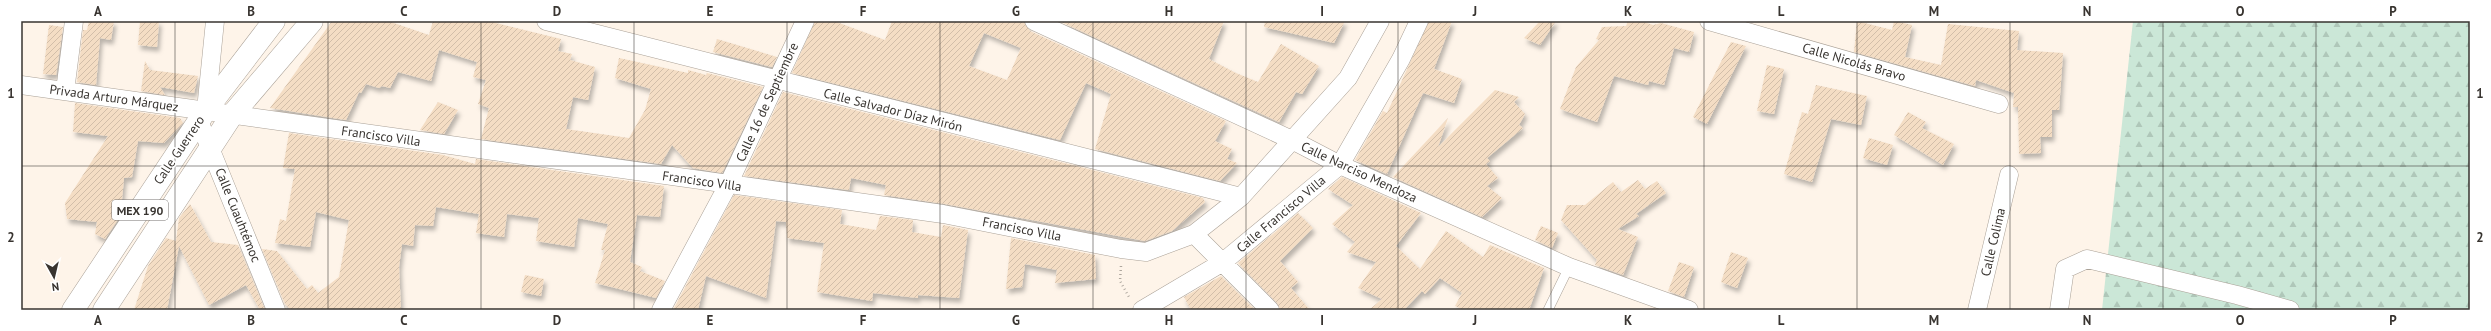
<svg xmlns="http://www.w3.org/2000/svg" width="2491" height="331" viewBox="0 0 2491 331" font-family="'PT Sans',sans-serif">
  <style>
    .forest { fill: url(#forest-firs) }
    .building { fill: url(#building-hatch); fill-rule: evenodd; filter: url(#shadow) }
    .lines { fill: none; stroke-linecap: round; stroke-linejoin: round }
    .service-casing { stroke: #aaa197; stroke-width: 10 }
    .minor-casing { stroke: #aaa197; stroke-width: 19 }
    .primary-casing { stroke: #aaa197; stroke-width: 23 }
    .path { stroke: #aea79e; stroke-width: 2.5; stroke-dasharray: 1 3; stroke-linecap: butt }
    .service { stroke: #fff; stroke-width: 9 }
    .minor { stroke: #fff; stroke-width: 18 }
    .primary { stroke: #fff; stroke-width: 22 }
    .grid { fill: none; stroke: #383430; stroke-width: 1; stroke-opacity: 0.55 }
    .labels { text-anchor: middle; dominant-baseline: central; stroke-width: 3.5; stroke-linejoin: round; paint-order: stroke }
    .shield { fill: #fff; stroke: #74716e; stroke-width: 1 }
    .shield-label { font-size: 12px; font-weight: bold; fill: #383430 }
    .street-label { font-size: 13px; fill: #383430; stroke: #fff }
    .neatline { fill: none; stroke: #383430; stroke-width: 1.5 }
    .grid-label { font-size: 13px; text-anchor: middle; font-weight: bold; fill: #383430 }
  </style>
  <defs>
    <pattern id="forest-firs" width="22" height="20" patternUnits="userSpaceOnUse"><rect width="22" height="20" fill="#cbe7d7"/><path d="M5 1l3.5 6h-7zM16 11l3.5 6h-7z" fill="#afc7b9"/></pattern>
    <pattern id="building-hatch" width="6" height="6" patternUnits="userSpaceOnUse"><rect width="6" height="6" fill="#f4ddc4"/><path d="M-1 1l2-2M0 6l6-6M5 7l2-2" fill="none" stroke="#d2bea9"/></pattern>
    <filter id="shadow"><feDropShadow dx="2.5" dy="4.5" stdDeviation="2" flood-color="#0004"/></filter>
  </defs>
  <rect width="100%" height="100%" fill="#fef4e9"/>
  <path class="forest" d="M2133 21H2470V310H2102Z"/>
  <path class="building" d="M89 21H114L111 40 100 38 96 85 77 82 83 30H87Z
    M140 21H159L157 47 138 45Z
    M332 21H388L429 35 433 21H488L561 39 558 51 572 54 570 60 595 67 588 100 573 97 566 129 629 138 645 110 651 89 615 78 619 58 688 73V70L706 75 707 73 763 87 722 173 693 168 672 145 661 164 481 139 489 108 478 104 486 80 473 77 477 62 439 50 431 81 398 72 390 88 382 86 379 88 366 84 361 93 359 92 346 120 270 108Z
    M815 21H834L885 40 892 21H1024L1030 31 1226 121 1215 141 1232 149 1227 159 1237 163 1220 181 1095 149 1111 94 1086 83 1060 140 792 73ZM984 33 1021 48 1007 80 969 66Z
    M1059 21H1224L1209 59 1236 73 1258 82 1281 44 1319 66 1302 94 1296 92 1279 122Z
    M1265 21H1345L1334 43 1264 27Z
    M1429 21H1452L1434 69 1462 79 1454 103 1423 93 1387 174 1355 160 1383 111 1387 113Z
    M1540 21H1556L1540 45 1524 38Z
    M1628 21H1641L1653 25 1661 23 1694 32 1689 52 1674 48 1664 85 1649 81 1648 85 1614 76 1597 122 1560 109 1576 67 1599 40 1596 39 1602 27 1626 26Z
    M1857 21 1892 30 1894 21 1912 25 1905 57 1941 65 1948 24 2019 31 2017 50 2063 53 2059 110H2052V137H2040L2041 153 2019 154 2018 107H2013L2014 93 1976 80 1975 86 1854 52Z
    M49 25 63 27 56 75 43 74Z
    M717 39 777 57 772 67 713 52Z
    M1731 42 1746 46 1707 124 1693 117Z
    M145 61 150 70 198 76 194 93 160 87 165 95 141 91Z
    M1767 65 1784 69 1774 114 1757 111Z
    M1816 85 1867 96 1861 125 1831 119 1812 182 1784 174 1802 112 1808 114Z
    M1495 90 1519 97 1514 102 1525 114 1519 125 1523 128 1487 158 1490 161 1486 164 1498 178 1487 186 1502 198 1482 217 1393 177 1448 118 1438 147Z
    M783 92 1203 198 1205 202 1172 231 1145 241 945 204 884 195 886 185 851 178 849 190 744 176Z
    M438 102 458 110 444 134 420 130Z
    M75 103 180 118 183 123 164 143 138 141 132 177 124 178 121 210H124L105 239 95 234 97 222 67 219 65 203 108 136 73 132Z
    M1908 112 1926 122 1922 128 1954 144 1943 165 1894 135Z
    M289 133 443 155 475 164 476 159 664 186 660 217 637 215 630 262 642 267 640 271 665 281 656 298 595 283 605 250H601L608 224 578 218 574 247 536 241 539 218 507 214 504 237 476 233 479 214 436 207 433 226 415 225 413 246 402 244 399 267 401 310H291L285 304 262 249 277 251 307 289 312 285 318 293 339 277 349 220 316 212 310 247 275 243 280 219 286 221 295 169 283 168Z
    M1869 138 1893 145 1887 165 1863 158Z
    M1342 177 1421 213 1396 246 1420 269 1446 231 1483 257 1490 245 1544 268 1529 310H1464L1455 306 1462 293 1440 278 1425 294 1422 291 1404 310H1369L1382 299 1358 288 1376 262 1347 252 1355 242 1332 224 1353 205 1328 189Z
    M1638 180 1645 189 1657 181 1666 193 1636 214 1639 216 1618 229 1638 237 1623 275 1595 265 1597 260 1561 220 1567 205H1585L1613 182 1621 192Z
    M734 195 842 210 840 224 876 230 880 216 913 220 912 232 941 237 943 225 968 230 959 298 918 295V298L873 293 872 301 817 292 824 243 787 238 786 222 776 221 766 298 706 276 698 310H673Z
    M190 204 211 242 238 245 265 310H260L246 285 209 305 179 246 167 310H134L148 266 166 238 176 241 179 218Z
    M1298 213 1313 228 1280 261 1298 282 1291 288 1310 310H1280L1277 303 1238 263Z
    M1541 226 1558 233 1552 248 1535 240Z
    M1011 238 1095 255 1096 279 1055 283 1057 270 1025 264 1022 287 1006 289Z
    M1731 252 1748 258 1737 288 1721 282Z
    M1679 262 1694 267 1684 297 1668 291Z
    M525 275 544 279 541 296 521 292Z
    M1221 276 1255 310H1191L1184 297Z"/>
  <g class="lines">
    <defs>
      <path id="service" d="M1548 310 1569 267"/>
      <path id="minor" d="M546 21 1241 197
        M1034 21 1294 141 1340 165 1569 267 1689 310
        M1709 21 1999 104
        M21 85 943 214 1121 249 1146 252 1194 234 1241 197 1348 78 1380 21
        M65 91 74 21
        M206 110 215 21
        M199 121 276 310
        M1194 234 1270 310
        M661 310 728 185 805 21
        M1142 310 1223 262 1340 165 1401 59 1419 21
        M1977 310 2009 175
        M2059 310 2065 269 2087 259 2237 295 2290 310"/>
      <path id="primary" d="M73 310 206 110 274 21
        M104 310 232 115 312 21"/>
    </defs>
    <use href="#service" class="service-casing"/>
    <use href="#minor" class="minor-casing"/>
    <use href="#primary" class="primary-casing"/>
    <path class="path" d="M1121 266 1120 281 1129 297"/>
    <use href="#service" class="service"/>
    <use href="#minor" class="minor"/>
    <use href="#primary" class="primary"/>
  </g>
  <path class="grid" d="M175 21V310M328 21V310M481 21V310M634 21V310M787 21V310M940 21V310M1093 21V310M1246 21V310M1398 21V310M1551 21V310M1704 21V310M1857 21V310M2010 21V310M2163 21V310M2316 21V310M21 166H2470"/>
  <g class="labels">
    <rect class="shield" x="112" y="200" width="56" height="20" rx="3"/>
    <g class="shield-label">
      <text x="140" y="210">MEX 190</text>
    </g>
    <g class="street-label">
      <text transform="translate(1854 62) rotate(16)">Calle Nicolás Bravo</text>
      <text transform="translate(114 98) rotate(8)">Privada Arturo Márquez</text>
      <text transform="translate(767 102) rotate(-65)">Calle 16 de Septiembre</text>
      <text transform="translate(893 110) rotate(14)">Calle Salvador Díaz Mirón</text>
      <text transform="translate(381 136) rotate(8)">Francisco Villa</text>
      <text transform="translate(179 150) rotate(-56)">Calle Guerrero</text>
      <text transform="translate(1359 172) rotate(25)">Calle Narciso Mendoza</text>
      <text transform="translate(702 181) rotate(8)">Francisco Villa</text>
      <text transform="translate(1281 214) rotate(-40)">Calle Francisco Villa</text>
      <text transform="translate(238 215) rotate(68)">Calle Cuauhtémoc</text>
      <text transform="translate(1022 229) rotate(11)">Francisco Villa</text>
      <text transform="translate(1993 242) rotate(-77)">Calle Colima</text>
    </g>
  </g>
  <rect width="2491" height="331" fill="none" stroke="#ffffff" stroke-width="44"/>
  <g transform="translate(54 277) rotate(172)" stroke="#ffffff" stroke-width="3" paint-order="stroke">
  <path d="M0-3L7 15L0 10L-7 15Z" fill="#383430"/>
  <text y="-6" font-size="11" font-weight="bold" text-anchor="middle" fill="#383430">N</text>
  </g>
  <rect x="22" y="22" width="2447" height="287" class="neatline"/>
  <g class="grid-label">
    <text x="98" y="16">A</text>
    <text x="251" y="16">B</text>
    <text x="404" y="16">C</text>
    <text x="557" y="16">D</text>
    <text x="710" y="16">E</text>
    <text x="863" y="16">F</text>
    <text x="1016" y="16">G</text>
    <text x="1169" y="16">H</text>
    <text x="1322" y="16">I</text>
    <text x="1475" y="16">J</text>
    <text x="1628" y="16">K</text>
    <text x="1781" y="16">L</text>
    <text x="1934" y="16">M</text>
    <text x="2087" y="16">N</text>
    <text x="2240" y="16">O</text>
    <text x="2393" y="16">P</text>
    <text x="11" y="98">1</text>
    <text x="2480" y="98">1</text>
    <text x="11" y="242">2</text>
    <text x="2480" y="242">2</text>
    <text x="98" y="325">A</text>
    <text x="251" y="325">B</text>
    <text x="404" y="325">C</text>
    <text x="557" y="325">D</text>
    <text x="710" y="325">E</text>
    <text x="863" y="325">F</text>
    <text x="1016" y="325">G</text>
    <text x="1169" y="325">H</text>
    <text x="1322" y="325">I</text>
    <text x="1475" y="325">J</text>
    <text x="1628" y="325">K</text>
    <text x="1781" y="325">L</text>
    <text x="1934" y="325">M</text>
    <text x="2087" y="325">N</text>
    <text x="2240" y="325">O</text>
    <text x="2393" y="325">P</text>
  </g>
</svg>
